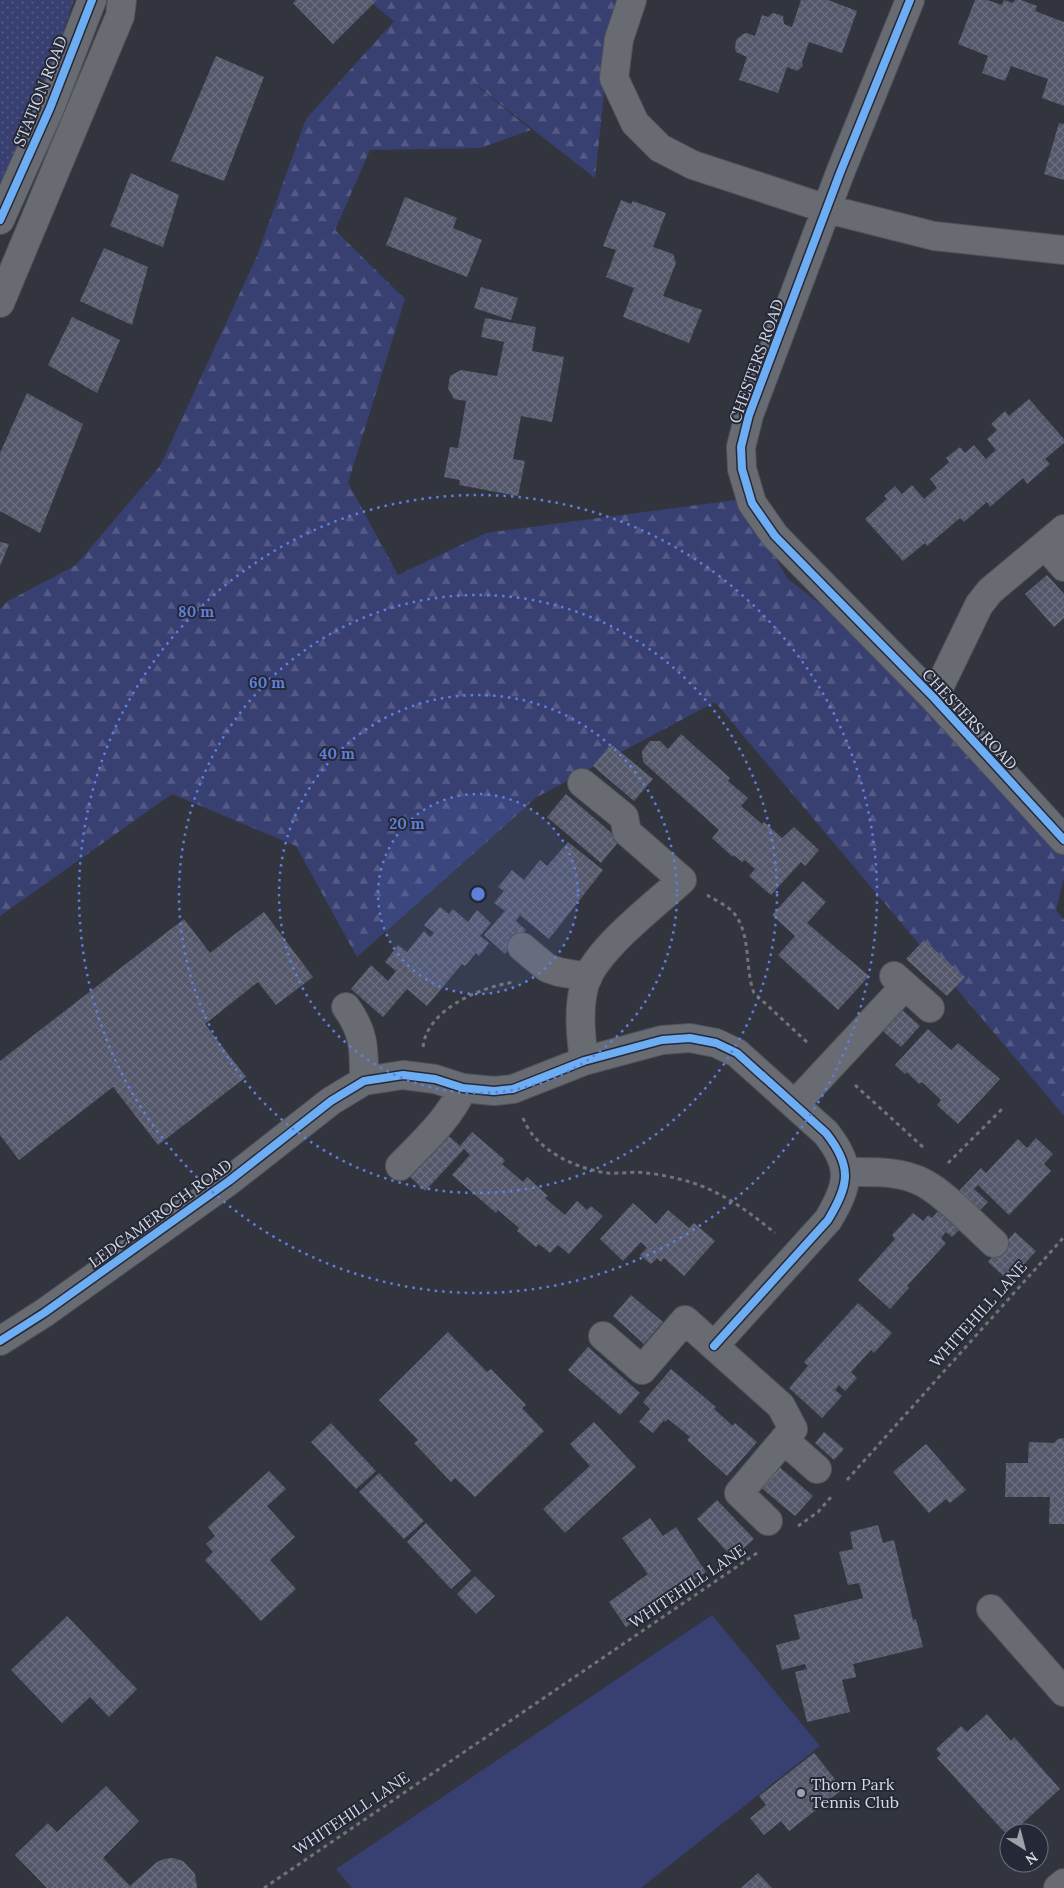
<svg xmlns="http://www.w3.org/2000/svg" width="1064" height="1888" viewBox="0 0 1064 1888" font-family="Lora,serif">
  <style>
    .forest { fill: url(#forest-firs) }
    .park { fill: url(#park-dots) }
    .pitch { fill: #383f71 }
    .building { fill: url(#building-cross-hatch) }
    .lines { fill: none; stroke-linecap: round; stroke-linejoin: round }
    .minor-casing { stroke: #51535a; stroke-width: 30 }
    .path { stroke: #72737a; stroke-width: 3; stroke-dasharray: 4 4; stroke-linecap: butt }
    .minor { stroke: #696b72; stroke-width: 28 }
    .cycleway-casing { stroke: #252837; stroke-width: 11 }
    .cycleway { stroke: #6dadf4; stroke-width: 8 }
    .ring { fill: none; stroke: #5e7fdc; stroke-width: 2.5; stroke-dasharray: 2.5 5 }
    .poi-dot { fill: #9ea0aa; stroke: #252837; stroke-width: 2 }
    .labels { text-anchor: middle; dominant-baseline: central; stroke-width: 4; stroke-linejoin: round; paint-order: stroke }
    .street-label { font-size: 16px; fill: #d7dae4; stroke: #252837 }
    .poi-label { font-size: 16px; fill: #d7dae4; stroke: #252837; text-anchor: start }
    .centre { fill: #5e7fdc; stroke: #252837; stroke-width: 2.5 }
    .ring-label { font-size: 15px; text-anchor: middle; font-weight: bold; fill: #5e7fdc; stroke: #252837; stroke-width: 4; stroke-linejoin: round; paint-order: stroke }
  </style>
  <defs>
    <pattern id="forest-firs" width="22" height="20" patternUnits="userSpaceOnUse" patternTransform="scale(1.25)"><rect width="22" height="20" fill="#383f71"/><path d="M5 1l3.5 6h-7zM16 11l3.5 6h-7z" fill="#545a85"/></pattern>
    <pattern id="park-dots" width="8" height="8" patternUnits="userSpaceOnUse" patternTransform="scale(1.25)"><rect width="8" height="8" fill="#383f71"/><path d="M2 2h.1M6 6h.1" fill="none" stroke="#545a85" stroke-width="1.8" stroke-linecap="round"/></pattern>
    <pattern id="building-cross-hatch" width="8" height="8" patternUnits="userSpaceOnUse" patternTransform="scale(1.25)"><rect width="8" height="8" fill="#54576a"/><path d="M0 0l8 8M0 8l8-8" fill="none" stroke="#6c6f7f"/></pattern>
  </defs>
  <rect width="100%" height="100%" fill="#33353e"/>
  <path class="forest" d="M368 0H627L607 65 595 178 453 67 531 130 480 148 370 150 335 230 405 299 348 483 398 575 486 533 743 499 787 578 900 667 1064 842V878L1056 910 1064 920V1116L715 702 537 797 357 957 296 846 172 794 0 916V609L8 601 76 565 160 466 257 256 306 119 394 21Z"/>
  <path class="park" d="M0 0H74L38 104 0 188Z"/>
  <path class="pitch" d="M712 1615 820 1746 641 1888H352L336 1869Z"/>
  <path class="building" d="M296 0H377L333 44 293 3Z
    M801 0H828L857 11 842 53 809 42 802 62 803 66 797 71 787 67 778 93 739 80 747 57 736 52 735 48 736 40 743 34 747 33 755 36 762 15 768 17 773 13 783 16 784 24 792 27Z
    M975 0H987L1002 5 1004 0 1013 3 1015 0H1021L1037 6 1035 11 1064 22V106L1042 98 1048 79 1011 66 1005 81 982 73 988 56 958 44Z
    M216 56 264 77 224 181 171 161Z
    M1059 123 1064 124V180L1044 174Z
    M131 173 179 195 163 247 110 226Z
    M405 197 457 218 453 228 482 240 467 277 386 245Z
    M621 200 631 204 633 201 666 213 653 247 673 254 676 263 663 296 702 310 689 343 623 317 634 288 606 277 616 250 603 246Z
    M104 248 148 267 132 325 80 301Z
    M481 287 518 298 511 320 474 308Z
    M72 317 120 340 97 393 48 365Z
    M485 318 536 327 532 351 564 357 552 422 521 416 513 459 525 461 518 496 459 485 460 480 444 477 450 447 458 448 466 401 454 399 448 388 450 376 461 370 497 376 504 342 481 337Z
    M27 393 83 424 40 533 0 511V453Z
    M1029 399 1064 439V443L1045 459 1050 464 1027 484 1023 478 990 507 987 502 964 522 960 518 927 546 925 543 903 561 865 519 887 499 884 496 895 486 902 494 912 485 924 499 937 488 930 479 949 462 946 458 960 447 965 453 974 445 986 459 996 450 987 439 997 430 991 424 1005 411 1009 416Z
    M0 542 9 544 0 566Z
    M1047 575 1064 594V618L1054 627 1025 594Z
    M681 734 730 778 728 781 748 798 741 806 762 824 764 822 782 838 794 827 819 850 805 866 801 862 771 895 749 876 755 869 745 860 742 862 734 855 733 857 712 838 719 830 643 762 642 751 650 741H660L668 749Z
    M611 744 653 779 634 801 593 766Z
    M566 794 620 840 601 863 547 817Z
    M568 842 603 870 549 939 520 915 516 921 526 930 505 954 484 935 505 911 494 903 504 891 498 887 512 870 524 880 540 860 547 866Z
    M803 881 826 902 807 923 869 976 838 1010 778 955 795 936 772 915Z
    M440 907 449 914 453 909 468 922 477 910 491 923 480 936 489 943 479 956 476 953 465 966 462 964 427 1006 407 989 383 1017 351 989 371 965 388 981 396 971 385 962 398 945 407 952 424 931 430 937 434 933 424 925Z
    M264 912 313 977 276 1005 258 982 205 1024 246 1077 158 1145 113 1087 19 1160 0 1135V1061L184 919 210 953Z
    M924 940 965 977 947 996 906 959Z
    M897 1005 920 1026 901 1047 878 1027Z
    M928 1029 951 1050 958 1043 1000 1079 958 1124 937 1105 941 1100 922 1082 919 1084 907 1072 905 1074 895 1065Z
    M443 1131 460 1146 472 1132 505 1160 502 1164 523 1182 527 1177 548 1196 545 1198 565 1215 577 1201 587 1210 591 1206 603 1216 569 1254 558 1245 550 1253 539 1244 536 1247 517 1231 519 1228 498 1210 496 1213 452 1175 470 1155 464 1149 425 1191 405 1172Z
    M1036 1138 1053 1154 1044 1164 1051 1171 1009 1215 978 1185 974 1189 988 1202 977 1213 957 1193 981 1168 986 1173 1018 1139 1027 1148Z
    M633 1203 656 1224 668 1210 689 1228 694 1223 715 1241 684 1276 664 1258 661 1262 657 1258 651 1264 640 1255 647 1248 641 1242 623 1261 600 1239Z
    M939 1210 960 1229 952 1237 946 1232 941 1238 946 1243 907 1286 909 1288 890 1309 858 1280 895 1239 892 1235 913 1213 923 1221 928 1215 932 1218Z
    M1015 1232 1036 1251 1009 1281 988 1262Z
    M631 1295 663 1322 644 1344 613 1316Z
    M858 1303 892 1333 874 1353 871 1350 851 1372 857 1378 845 1391 839 1385 835 1390 842 1396 822 1418 789 1388 808 1366 804 1362Z
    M448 1332 487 1372 491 1369 526 1405 522 1408 544 1431 475 1497 455 1478 451 1482 414 1443 418 1440 379 1400Z
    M588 1347 640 1393 620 1415 568 1370Z
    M671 1369 716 1407 714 1409 733 1426 735 1423 757 1442 727 1476 687 1440 690 1437 668 1419 665 1422 664 1420 653 1433 639 1422 650 1409 643 1402Z
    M594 1422 636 1467 565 1533 543 1509 590 1466 570 1444Z
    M331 1423 376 1471 356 1489 311 1442Z
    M824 1432 844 1449 834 1460 815 1443Z
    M1064 1438V1524H1049L1050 1497H1005L1006 1463H1028L1029 1442 1054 1443 1058 1439Z
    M926 1444 966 1490 950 1503 946 1499 929 1513 893 1472Z
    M777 1465 813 1496 795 1516 759 1486Z
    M269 1471 286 1489 267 1506 295 1537 270 1560 296 1589 261 1621 205 1560 213 1552 206 1544 215 1536 208 1527Z
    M379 1473 424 1521 404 1539 359 1492Z
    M717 1500 754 1539 733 1558 697 1519Z
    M650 1518 663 1536 676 1527 706 1572 626 1627 609 1602 648 1574 622 1538Z
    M426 1523 471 1571 451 1589 407 1542Z
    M878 1525 883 1543 894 1540 913 1620 916 1619 923 1647 853 1664 856 1677 842 1680 850 1712 807 1722 795 1672 807 1669 805 1664 782 1670 776 1645 800 1639 794 1615 863 1598 859 1583 848 1585 839 1552 853 1549 850 1532Z
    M475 1576 495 1596 476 1614 457 1594Z
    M67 1616 137 1689 109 1717 90 1697 62 1723 11 1670Z
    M987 1714 1011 1741 1014 1737 1060 1789 1012 1833H1009L1008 1836 937 1758 941 1754 936 1749 961 1726 967 1732Z
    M814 1753 843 1789 789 1831 781 1821 764 1835 750 1818 766 1805 759 1796Z
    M106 1786 139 1821 103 1858 130 1886 157 1862 164 1859 173 1858 183 1861 195 1874 197 1888H47L15 1855 48 1823 57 1832Z
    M758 1873 772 1888H741Z"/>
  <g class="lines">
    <defs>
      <path id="minor" d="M632 0 619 39 614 78 635 123 660 148 693 165 827 209 934 236 1064 250
        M910 0 840 173 749 415 741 447 742 469 752 503 775 536 934 698 1064 840
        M0 220 50 108 92 0
        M0 303 120 16 122 0
        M1045 545 1064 567
        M934 698 979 605 990 591 1064 529
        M582 783 624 817 627 832 682 880C654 906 592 952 584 987 578 1011 581 1037 584 1061
        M522 947 547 968 559 972 588 977
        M894 976 930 1008
        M346 1007C365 1033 364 1050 364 1081
        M795 1104 905 986
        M400 1166C424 1141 449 1119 463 1088
        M845 1172C871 1172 900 1170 924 1183 945 1194 975 1226 994 1243
        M603 1336 642 1370 685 1320 781 1406 793 1429 739 1493 768 1521
        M0 1341 44 1313 229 1181 331 1101 364 1081 403 1075 435 1079 463 1088 494 1091 513 1089 584 1061 662 1040 690 1038 716 1043 737 1053 826 1133C853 1167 849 1185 828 1220L714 1346
        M784 1440 817 1469
        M991 1609 1064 1692
        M1058 1888 1064 1883"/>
    </defs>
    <use href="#minor" class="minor-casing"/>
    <path class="path" d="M707 895C715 900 726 905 733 912 752 934 744 967 754 993L809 1044
      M423 1047C427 1009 481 987 514 982
      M855 1085 924 1148
      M523 1118C535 1150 576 1169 608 1173 621 1174 634 1171 646 1173 660 1174 675 1178 687 1181 721 1191 748 1211 775 1233
      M948 1163 1004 1107
      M847 1480 1064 1237
      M798 1526 818 1512 831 1497
      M264 1888 760 1551"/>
    <use href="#minor" class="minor"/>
    <defs>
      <path id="cycleway" d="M910 0 840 173 749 415 741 447 742 469 752 503 775 536 934 698 1064 840
        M0 220 50 108 92 0
        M0 1341 44 1313 229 1181 331 1101 364 1081 403 1075 435 1079 463 1088 494 1091 513 1089 584 1061 662 1040 690 1038 716 1043 737 1053 826 1133C853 1167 849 1185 828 1220L714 1346"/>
    </defs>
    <use href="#cycleway" class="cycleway-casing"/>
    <use href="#cycleway" class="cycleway"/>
  </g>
  <circle cx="478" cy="894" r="100" fill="#5e7fdc" fill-opacity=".12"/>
  <g class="ring">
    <circle cx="478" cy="894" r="100"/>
    <circle cx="478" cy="894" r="199"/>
    <circle cx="478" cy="894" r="299"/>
    <circle cx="478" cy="894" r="399"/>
  </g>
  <circle class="poi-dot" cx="801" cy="1793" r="5"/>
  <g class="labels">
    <g class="street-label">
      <text transform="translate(40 91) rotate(-68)">STATION ROAD</text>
      <text transform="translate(756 361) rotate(-70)">CHESTERS ROAD</text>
      <text transform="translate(970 719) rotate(47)">CHESTERS ROAD</text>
      <text transform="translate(160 1213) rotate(-36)">LEDCAMEROCH ROAD</text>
      <text transform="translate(978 1314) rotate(-48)">WHITEHILL LANE</text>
      <text transform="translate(687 1586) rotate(-34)">WHITEHILL LANE</text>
      <text transform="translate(351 1813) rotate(-34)">WHITEHILL LANE</text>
    </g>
    <g class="poi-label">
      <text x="811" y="1784">Thorn Park<tspan x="811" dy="18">Tennis Club</tspan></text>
    </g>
  </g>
  <circle cx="478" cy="894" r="8" class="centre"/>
  <g class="ring-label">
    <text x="196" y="617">80 m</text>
    <text x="267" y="688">60 m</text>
    <text x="337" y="759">40 m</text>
    <text x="407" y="829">20 m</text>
  </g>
  <g transform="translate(1024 1848) rotate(144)"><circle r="24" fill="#252837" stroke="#6c6f7c"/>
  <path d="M0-4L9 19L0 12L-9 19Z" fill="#9ea0aa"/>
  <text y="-8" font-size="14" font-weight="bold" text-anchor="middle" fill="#d7dae4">N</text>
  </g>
</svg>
